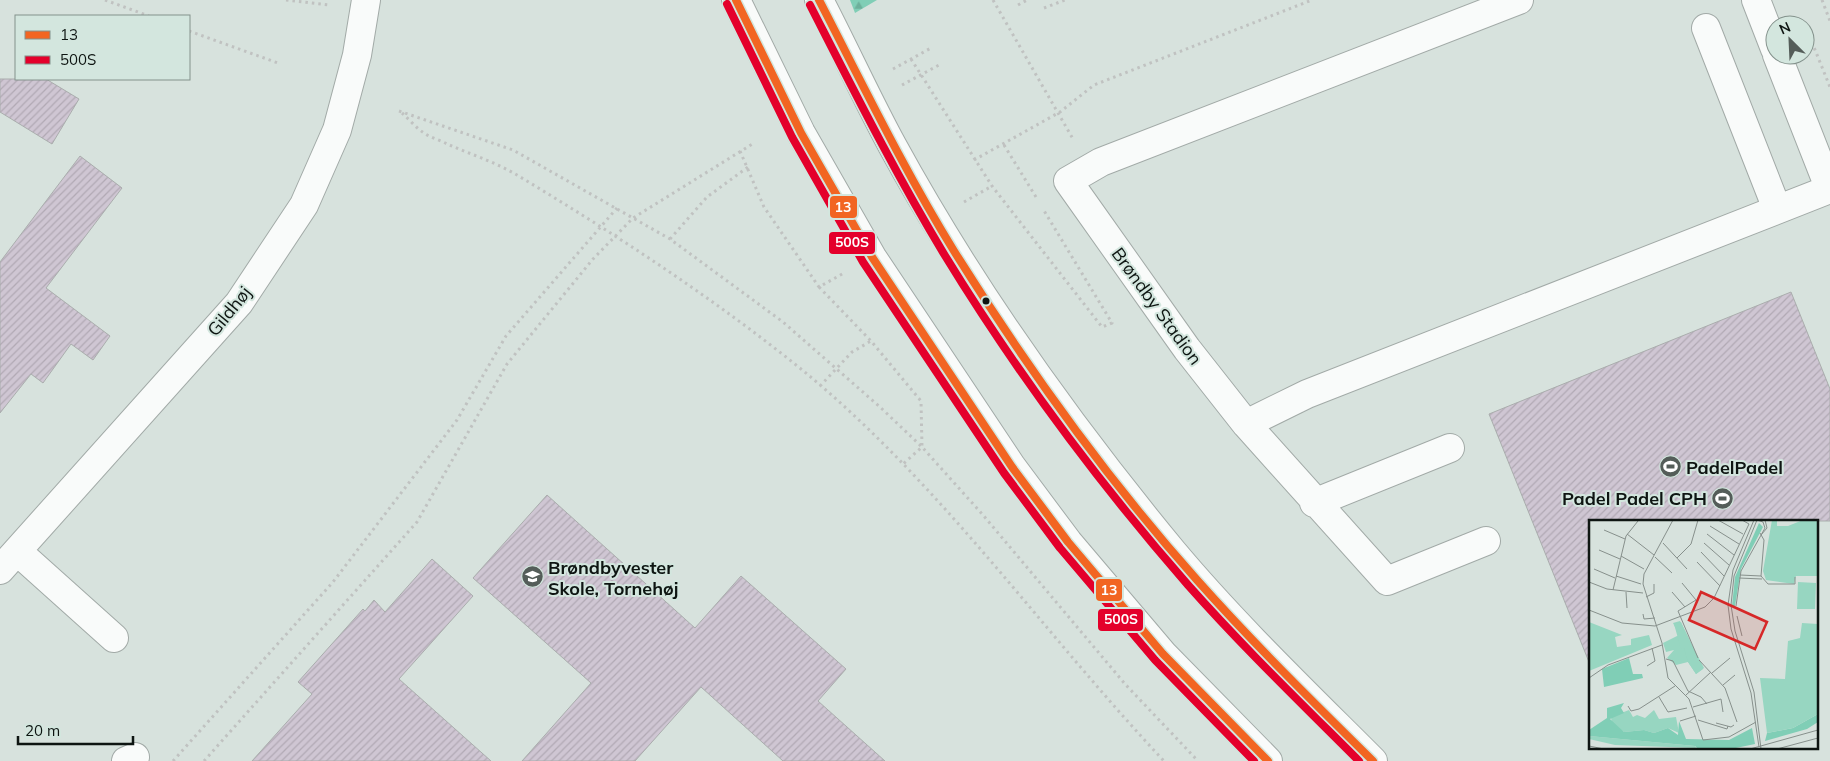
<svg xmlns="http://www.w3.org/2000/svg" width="1830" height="761" viewBox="0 0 1830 761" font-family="Mulish,sans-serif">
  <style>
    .forest { fill: url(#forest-firs) }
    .building { fill: url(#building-hatch); stroke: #aaadad }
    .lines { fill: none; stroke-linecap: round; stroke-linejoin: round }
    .minor-casing { stroke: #a2aaa7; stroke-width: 30 }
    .path { stroke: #c0c2c1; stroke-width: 3; stroke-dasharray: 2.5 4; stroke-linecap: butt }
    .minor { stroke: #f9fbfa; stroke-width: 28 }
    .bus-1-casing { stroke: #d3e6de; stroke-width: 11 }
    .bus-2-casing { stroke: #d3e6de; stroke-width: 11 }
    .bus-1 { stroke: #f26522; stroke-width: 8 }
    .bus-2 { stroke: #e4002b; stroke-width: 8 }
    .bus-dot { fill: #0e1512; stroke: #d3e6de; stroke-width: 2 }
    .labels { text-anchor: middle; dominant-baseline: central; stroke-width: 4; stroke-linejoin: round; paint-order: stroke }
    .street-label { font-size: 18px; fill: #0e1512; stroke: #d3e6de }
    .poi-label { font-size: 18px; font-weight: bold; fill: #0e1512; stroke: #d3e6de; text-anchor: start }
    .inset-road { fill: none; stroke: #87908c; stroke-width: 1 }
    .view { fill: #d62828; fill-opacity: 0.15; stroke: #d62828; stroke-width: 2.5 }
    .inset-edge { fill: none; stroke: #0e1512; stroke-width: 2.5 }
    .line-badge { stroke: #d3e6de; stroke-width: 2 }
    .badge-label { font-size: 14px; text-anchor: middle; font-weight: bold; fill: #fff }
  </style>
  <defs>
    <pattern id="forest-firs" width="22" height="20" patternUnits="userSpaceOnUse" patternTransform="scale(1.25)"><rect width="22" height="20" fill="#80ceb6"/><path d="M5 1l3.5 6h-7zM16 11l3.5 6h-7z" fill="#6db09b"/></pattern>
    <pattern id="building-hatch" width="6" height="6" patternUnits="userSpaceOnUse" patternTransform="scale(1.25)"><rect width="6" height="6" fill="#cfc6d3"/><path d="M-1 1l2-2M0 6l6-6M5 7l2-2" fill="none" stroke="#b1a9b4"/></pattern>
  </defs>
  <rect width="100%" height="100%" fill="#d7e2dd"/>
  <path class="forest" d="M850 0H877L855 13Z"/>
  <path class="building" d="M0 79H46L79 99 52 144 0 112Z
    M80 156 122 188 46 288 110 336 93 360 71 344 43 383 31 374 0 413V262Z
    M1791 292 1830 389V521H1590L1589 662 1489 414Z
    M547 495 695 628 741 576 846 669 818 701 885 761H783L701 687 635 761H522L591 683 473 578Z
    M432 559 473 596 399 679 491 761H252L312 694 298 682 363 609 365 611 374 600 385 612Z"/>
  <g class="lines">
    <defs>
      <path id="minor" d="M736 0 801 133 872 257 1012 467 1068 542 1163 654 1268 761
        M819 0C844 48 866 97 892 145 970 288 1068 425 1172 551 1234 625 1305 693 1373 761
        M1756 0 1775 49
        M1706 28 1777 209
        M1777 55 1830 190
        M1246 424 1307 394 1830 189
        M1314 503 1450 448
        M1486 541 1387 581 1246 424 1187 349 1068 181 1101 162 1519 0
        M17 551 114 638
        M0 570 239 303 304 205 337 130 357 55 366 0
        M126 761 135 757"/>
    </defs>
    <use href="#minor" class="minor-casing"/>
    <path class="path" d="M105 0 149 16
      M286 0 330 5
      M993 0 1073 139
      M1822 0 1830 21
      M1018 5 1027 0
      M1044 8 1065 0
      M1807 30 1830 87
      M189 31 278 63
      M911 59 992 186 1102 327 1112 323 1043 209
      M893 69 931 48
      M902 85 939 65
      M399 111 513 150 670 239 783 322 880 407 922 447 983 515 1125 684 1198 761
      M402 113C409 119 416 128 424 133 431 138 440 140 447 144 470 154 495 162 517 175 610 231 701 290 786 357 933 472 1037 626 1164 761
      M1004 145 1036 197
      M740 151 764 207 819 287 844 273
      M974 160 1060 112 1094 85 1312 0
      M964 202 992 186
      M670 239 707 197 748 167
      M819 287 871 341 921 401 922 447 903 464
      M820 386 852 352 871 341
      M173 761 333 582 457 420 506 336 617 208
      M204 761 417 522 507 364 593 259 633 218 754 143"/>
    <use href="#minor" class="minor"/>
    <defs>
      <path id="bus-1" d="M736 0 801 133 872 257 1012 467 1068 542 1163 654 1268 761
        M819 0C863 85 904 170 954 251 1026 366 1107 479 1197 580 1253 643 1313 702 1373 761"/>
      <path id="bus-2" d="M727 4 792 137 863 262 1004 473 1060 548 1155 660 1254 761
        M810 5C853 89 895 173 944 254 1015 370 1098 482 1188 585 1242 646 1301 703 1359 761"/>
    </defs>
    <use href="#bus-1" class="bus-1-casing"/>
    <use href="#bus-2" class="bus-2-casing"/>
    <use href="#bus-1" class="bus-1"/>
    <use href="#bus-2" class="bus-2"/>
  </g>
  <defs>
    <symbol id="stadium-disc" viewBox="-11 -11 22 22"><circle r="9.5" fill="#545d59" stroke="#d3e6de"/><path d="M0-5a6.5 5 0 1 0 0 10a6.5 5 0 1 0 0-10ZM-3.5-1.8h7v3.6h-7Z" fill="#fff"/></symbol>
    <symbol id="school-disc" viewBox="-11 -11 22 22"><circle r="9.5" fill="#545d59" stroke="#d3e6de"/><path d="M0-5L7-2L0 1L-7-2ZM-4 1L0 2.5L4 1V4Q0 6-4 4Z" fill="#fff"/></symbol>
  </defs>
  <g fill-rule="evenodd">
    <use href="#stadium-disc" x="1658" y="454" width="25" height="25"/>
    <use href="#stadium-disc" x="1710" y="486" width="25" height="25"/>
    <use href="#school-disc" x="520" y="564" width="25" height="25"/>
  </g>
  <circle class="bus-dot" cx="986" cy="301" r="4.5"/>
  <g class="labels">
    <g class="street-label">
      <text transform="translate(1157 306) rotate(54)">Brøndby Stadion</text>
      <text transform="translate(229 311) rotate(-51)">Gildhøj</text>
    </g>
    <g class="poi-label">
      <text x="1686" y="467">PadelPadel</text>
      <text x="1707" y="498" text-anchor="end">Padel Padel CPH</text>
      <text x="548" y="567">Brøndbyvester<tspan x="548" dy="21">Skole, Tornehøj</tspan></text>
    </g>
  </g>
  <g transform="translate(1589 520)">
    <rect width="229" height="229" fill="#d7e2dd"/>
    <path d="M91 101 115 148 107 154 99 142 87 145 78 138 85 130 77 132 74 123 90 115 84 103ZM40 190 44 197 48 195 56 198 65 190 70 199 87 197 90 213 79 208 65 213 55 210 35 212 23 204 22 197ZM0 216 106 226 107 228 26 225 0 219Z" fill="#97d6c1"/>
    <path d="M170 3 174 7 152 49 146 86H143L146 57ZM40 138 44 154H53L54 158 15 167 13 149ZM35 183 32 188 35 193 21 199 35 212 55 210 65 213 79 208 89 215 90 201 97 219 140 220 163 208 166 224 142 229H109L106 226 0 216V210L18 198V188ZM229 194V202L218 209 176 221 178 213 204 208Z" fill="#80ceb6"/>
    <path d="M0 102 33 115 26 117 28 127 42 125V119L60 115 63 125 0 151Z" fill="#97d6c1"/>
    <path d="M183 0H188V6H199L214 0H229V56H207L205 64 177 60 174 51ZM209 62 227 63 226 89H208ZM92 102 114 149 107 154 99 142 95 128 92 129 85 104ZM213 103 229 104V194L204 208 178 213 171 158 196 159 199 121 211 118Z" fill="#97d6c1"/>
    <path class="inset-road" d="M84 0 55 54 54 64 73 123 79 158 100 179 114 220 140 217 167 202M129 0 154 14M165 0 144 50 139 85 142 109 162 173 170 227M168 0 145 56 142 85 146 111 165 172 172 229M121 6 150 24M15 10 36 19M38 14 65 35M118 14 145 35M172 15 178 8 176 0M74 23 98 49M115 23 140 45M10 30 31 39M112 32 135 56M32 36 55 49M66 37 83 53M88 38 102 24 109 0M108 42 131 66M5 49 26 58M151 55 172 56 175 20 171 13M27 56 52 64M172 56 179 64H206V57M150 58 173 59M0 62 18 69 54 73M93 63 107 80 89 91 109 138M24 70 37 16 49 1M37 72 38 88M83 72 96 87M57 77 65 73V64M147 86 152 51 176 8 174 2 168 0M0 90 33 103 66 106 116 87 125 78 160 4 153 0M54 94 55 99 66 98M148 96 153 116M77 139 84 141 99 171M110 140 136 168 148 202M58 146 66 141 63 128M123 153 141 138M0 158 19 145 73 125M134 165 146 155M99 171 112 177 118 184M97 175 122 152M70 177 79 192 98 188M39 186 42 191 50 189 86 166M104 187 132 179 134 192M109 200 138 209 139 206M91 201 107 196M127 203 142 207 145 205M0 226 15 229M161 229 229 210M188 229 229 218"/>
    <path class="view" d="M112 72 178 102 166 129 100 100Z"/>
    <rect width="229" height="229" class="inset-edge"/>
  </g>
  <g class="line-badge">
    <rect x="829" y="195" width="29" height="24" rx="5" fill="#f26522"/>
    <rect x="828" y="231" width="48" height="24" rx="5" fill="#e4002b"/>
    <rect x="1095" y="578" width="28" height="24" rx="5" fill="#f26522"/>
    <rect x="1097" y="608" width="47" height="24" rx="5" fill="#e4002b"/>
  </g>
  <g class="badge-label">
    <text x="843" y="212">13</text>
    <text x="852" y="247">500S</text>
    <text x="1109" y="595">13</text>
    <text x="1121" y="624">500S</text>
  </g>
  <rect x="15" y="15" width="175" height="65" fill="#d3e6de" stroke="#84928c"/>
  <rect x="25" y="31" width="25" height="8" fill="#f26522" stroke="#84928c"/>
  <text x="60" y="40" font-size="15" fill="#0e1512">13</text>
  <rect x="25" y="56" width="25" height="8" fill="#e4002b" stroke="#84928c"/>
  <text x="60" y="65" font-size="15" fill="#0e1512">500S</text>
  <g transform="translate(1790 40) rotate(336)"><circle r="24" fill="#d3e6de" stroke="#84928c"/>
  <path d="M0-4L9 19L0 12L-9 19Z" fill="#545d59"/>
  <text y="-8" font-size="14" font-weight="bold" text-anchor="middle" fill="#0e1512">N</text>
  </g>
  <path d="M18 736v8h115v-8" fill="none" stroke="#0e1512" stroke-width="2.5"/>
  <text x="25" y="736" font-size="15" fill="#0e1512" stroke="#d3e6de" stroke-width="4" paint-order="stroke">20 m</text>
</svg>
